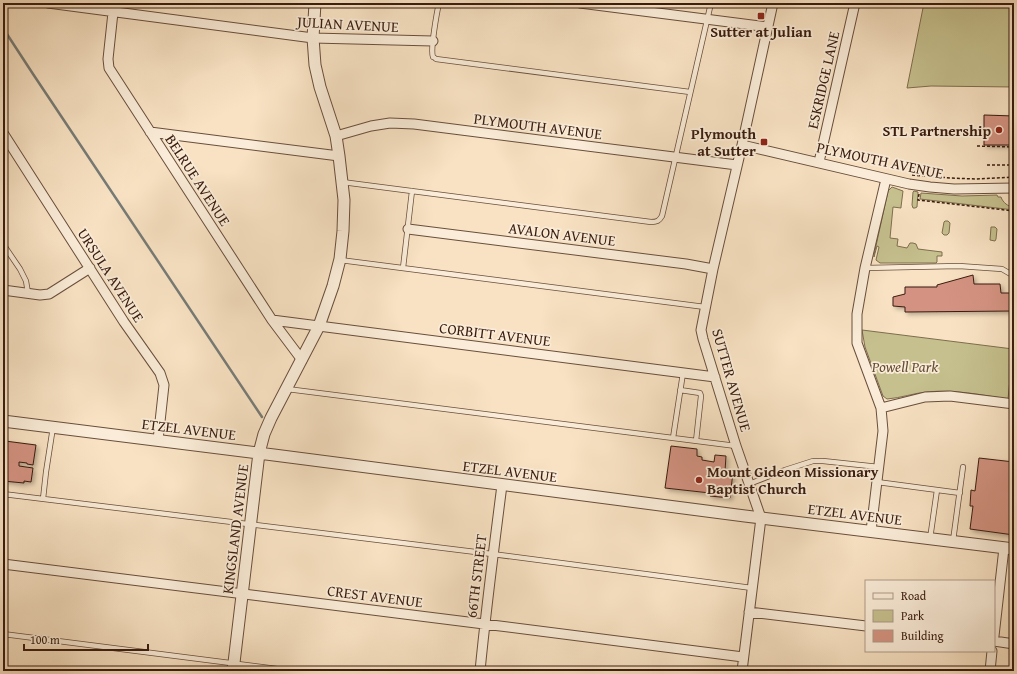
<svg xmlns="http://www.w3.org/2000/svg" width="1017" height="674" viewBox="0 0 1017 674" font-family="'Gentium Book Plus',serif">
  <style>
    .green { fill: #c5c08e; stroke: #7f6e4e }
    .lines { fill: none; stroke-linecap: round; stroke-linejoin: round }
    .stream { stroke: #777c77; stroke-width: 2.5 }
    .building { fill: #d49382; stroke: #391c0f; filter: url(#shadow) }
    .service-casing { stroke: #694e3c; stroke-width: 6 }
    .minor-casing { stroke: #694e3c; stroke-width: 11 }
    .tertiary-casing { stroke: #694e3c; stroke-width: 13 }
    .path { stroke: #391c0f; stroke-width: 1.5; stroke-dasharray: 3 2; stroke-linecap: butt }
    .service { stroke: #faecd8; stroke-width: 4.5 }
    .minor { stroke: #faecd8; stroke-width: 9 }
    .tertiary { stroke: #faecd8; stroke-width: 11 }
    .poi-dot { fill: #8f2418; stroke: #faecd8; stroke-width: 1.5 }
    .labels { text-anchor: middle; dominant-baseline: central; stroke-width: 3.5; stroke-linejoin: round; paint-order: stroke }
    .street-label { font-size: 15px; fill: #391c0f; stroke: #faecd8 }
    .poi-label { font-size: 15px; font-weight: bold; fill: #391c0f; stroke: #faecd8; text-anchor: end }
    .park-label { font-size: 15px; font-style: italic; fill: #634d35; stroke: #faecd8 }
  </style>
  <defs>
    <filter id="shadow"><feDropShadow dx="2.5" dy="2.5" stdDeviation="2" flood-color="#0004"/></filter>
  </defs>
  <rect width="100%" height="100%" fill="#f8e2c3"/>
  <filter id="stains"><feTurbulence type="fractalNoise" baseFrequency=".005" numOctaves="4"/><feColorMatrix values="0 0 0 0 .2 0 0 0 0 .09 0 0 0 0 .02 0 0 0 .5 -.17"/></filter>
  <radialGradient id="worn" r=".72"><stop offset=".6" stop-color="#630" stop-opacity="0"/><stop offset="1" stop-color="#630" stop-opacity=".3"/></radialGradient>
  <path class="green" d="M924 3H1014V87L931 86 907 88Z
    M892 187 903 191 901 207V208L893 207 890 238 898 239 897 246 907 248 910 243H913L916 244 918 249 942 252V256H937V262L936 263H880L876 260 879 247 877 246 874 257V255L888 191Z
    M914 191 918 192 917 207 915 208H913L912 205 913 192Z
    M921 193 962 196 997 195 998 197H1001C1003 203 1008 206 1014 208V210L920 199Z
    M945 221H948L950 223 949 233 947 235H944L942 233 944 222Z
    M991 227H995L997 229 996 239 995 241 990 240Z
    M862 330 1013 349 1008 399C981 395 954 389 927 392 914 393 901 398 887 399L883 396 865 347Z"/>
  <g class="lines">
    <path class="stream" d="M3 28 33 74 262 417"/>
  </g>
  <path class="building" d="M984 115 1014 116V145H984Z
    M973 275 974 284H1000L1001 293H1014L1013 311 905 312V307L893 306V297L905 294V287H937V285Z
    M5 441 36 445 33 465 27 464V463L19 462V466L33 468 31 482 24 481V483L3 481 4 470H3V455Z
    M671 446 697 449V456L702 457V460L714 462 715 455 726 456 725 471 733 472 730 498 710 496V493L665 488Z
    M979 458 1014 462V535L970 529 973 506H970L971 490 975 491Z"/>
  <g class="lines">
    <defs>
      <path id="service" d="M439 3C437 12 430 50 433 57 434 57 435 58 436 59L690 92
        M342 182 651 222C657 222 659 221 662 216L711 3
        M3 244 20 269 26 281 28 293
        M340 260 705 307
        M403 268 412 191
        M865 268 959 266 1002 269 1014 276
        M287 389 736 446
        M680 390 700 393 701 396 696 441
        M673 438 683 373
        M877 482 960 493
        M749 484 785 470 813 461H823L879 467
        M3 494 492 554 752 588
        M43 499 46 472 53 427
        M930 539 937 490
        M953 541 963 467
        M3 634 293 671"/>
      <path id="minor" d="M48 3 313 38 433 41
        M114 3 108 59 109 68 272 320 302 360
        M580 3 768 27
        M150 132 339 156
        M3 133 124 322 160 373 164 385 158 440
        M336 136 371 126 390 123 414 124 737 165
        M742 145 909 184 930 187 954 189 1014 188
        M819 162 855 3
        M408 229 686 264 713 269
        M3 290 40 295 49 294 90 268
        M272 320 715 377
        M881 408 925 397 950 396 1014 404
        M871 531 883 431 881 408 857 343V314L865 268 886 179
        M3 564 484 624 743 657
        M749 612 866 626
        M994 636 1004 548
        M994 641 1014 644
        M480 671C486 609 494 547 502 485
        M742 671 761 518 736 446 703 339 701 330 713 269 742 145 773 3
        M990 671 992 651"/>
      <path id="tertiary" d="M3 421 274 455 745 516 1014 549
        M233 671 259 453 264 434 271 418 319 326 333 286 340 259 343 231 344 200 339 156 336 136 320 87 315 65 313 38 315 3"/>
    </defs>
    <use href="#service" class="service-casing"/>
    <use href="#minor" class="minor-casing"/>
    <use href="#tertiary" class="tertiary-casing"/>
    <path class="path" d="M977 146 1014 147
      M987 165H1014
      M912 175 950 178 976 179 1014 177
      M919 194 918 200 1014 211"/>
    <use href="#service" class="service"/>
    <use href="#minor" class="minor"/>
    <use href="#tertiary" class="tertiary"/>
  </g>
  <g class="poi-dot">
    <rect x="757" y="12" width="8" height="8" rx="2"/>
    <circle cx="999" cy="130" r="4"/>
    <rect x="760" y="138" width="8" height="8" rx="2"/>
    <circle cx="699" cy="480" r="4"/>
  </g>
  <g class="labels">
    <g class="street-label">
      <text transform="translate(348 24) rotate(3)">JULIAN AVENUE</text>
      <text transform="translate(823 80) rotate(-77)">ESKRIDGE LANE</text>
      <text transform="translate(538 126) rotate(7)">PLYMOUTH AVENUE</text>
      <text transform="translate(880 160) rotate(12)">PLYMOUTH AVENUE</text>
      <text transform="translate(198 180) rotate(57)">BELRUE AVENUE</text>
      <text transform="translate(562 234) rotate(7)">AVALON AVENUE</text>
      <text transform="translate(111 275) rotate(57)">URSULA AVENUE</text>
      <text transform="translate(495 334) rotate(7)">CORBITT AVENUE</text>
      <text transform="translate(732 380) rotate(74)">SUTTER AVENUE</text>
      <text transform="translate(189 429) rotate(7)">ETZEL AVENUE</text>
      <text transform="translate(510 471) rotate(7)">ETZEL AVENUE</text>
      <text transform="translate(855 514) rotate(7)">ETZEL AVENUE</text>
      <text transform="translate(235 529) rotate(-83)">KINGSLAND AVENUE</text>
      <text transform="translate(476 576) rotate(-83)">66TH STREET</text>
      <text transform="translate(375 596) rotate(7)">CREST AVENUE</text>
    </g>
    <g class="poi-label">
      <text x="761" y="31" text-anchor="middle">Sutter at Julian</text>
      <text x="991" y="130">STL Partnership</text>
      <text x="756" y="133">Plymouth<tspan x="756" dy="17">at Sutter</tspan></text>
      <text x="707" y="471" text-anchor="start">Mount Gideon Missionary<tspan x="707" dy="17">Baptist Church</tspan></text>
    </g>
    <g class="park-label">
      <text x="905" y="366">Powell Park</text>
    </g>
  </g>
  <rect width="1017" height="674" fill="none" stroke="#f8e2c3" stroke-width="16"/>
  <rect x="4" y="4" width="1009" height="666" fill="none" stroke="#391c0f" stroke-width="2"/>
  <rect x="8" y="8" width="1001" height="658" fill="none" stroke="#391c0f"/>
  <rect x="865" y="580" width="130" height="72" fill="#faecd8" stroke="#ad9988"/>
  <rect x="873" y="593" width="20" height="6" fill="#faecd8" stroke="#ad9988"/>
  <text x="901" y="600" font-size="12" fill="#391c0f">Road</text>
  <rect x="873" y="610" width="20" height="12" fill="#c5c08e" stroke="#ad9988"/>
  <text x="901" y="620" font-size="12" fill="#391c0f">Park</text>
  <rect x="873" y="630" width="20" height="12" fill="#d49382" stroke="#ad9988"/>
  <text x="901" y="640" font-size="12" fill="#391c0f">Building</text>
  <path d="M24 644v6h124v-6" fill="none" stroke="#391c0f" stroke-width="2"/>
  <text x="30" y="644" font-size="12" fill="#391c0f" stroke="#faecd8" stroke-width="3" paint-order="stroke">100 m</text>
  <rect width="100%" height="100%" filter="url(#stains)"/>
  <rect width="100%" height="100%" fill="url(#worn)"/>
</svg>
